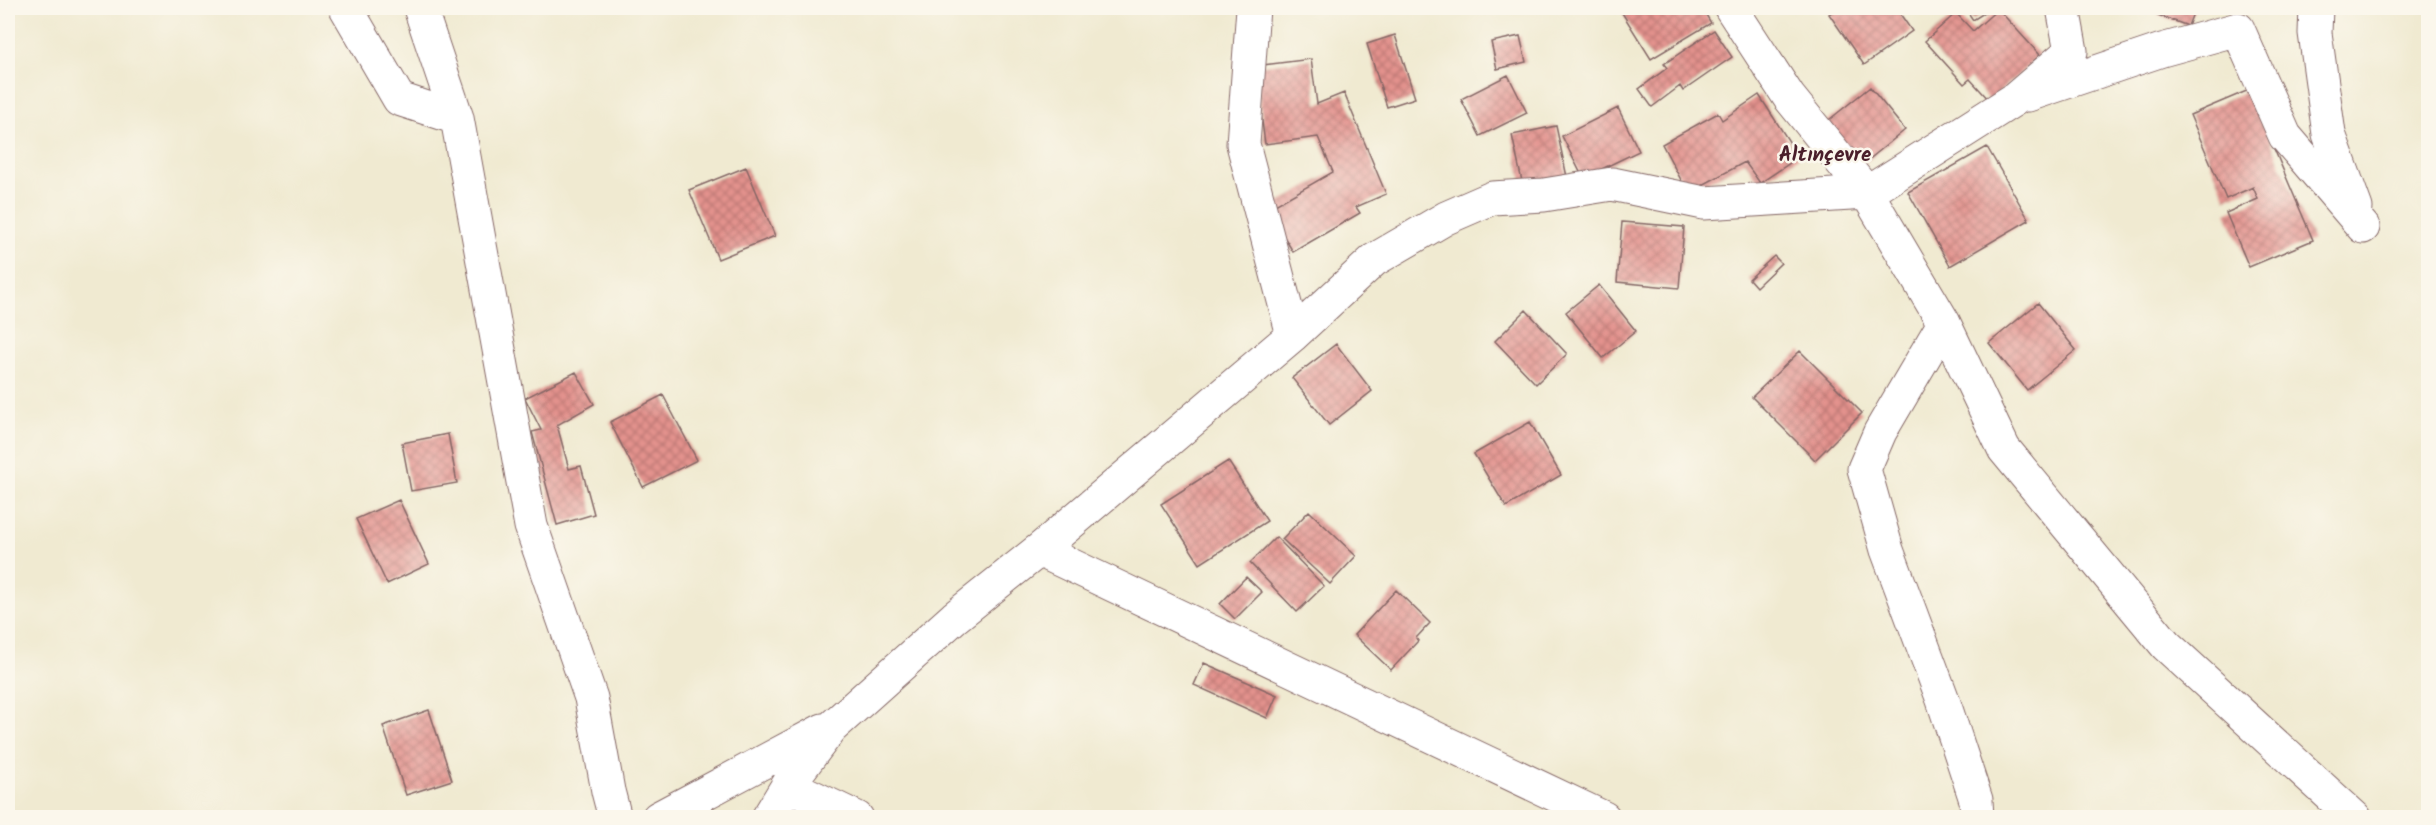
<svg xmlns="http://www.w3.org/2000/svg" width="2436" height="825" viewBox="0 0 2436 825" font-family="Kalam,sans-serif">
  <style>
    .building { fill: url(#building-cross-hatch) }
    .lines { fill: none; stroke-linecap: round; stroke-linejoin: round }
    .minor-casing { stroke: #846665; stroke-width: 35 }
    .minor { stroke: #fff; stroke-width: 33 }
    .labels { text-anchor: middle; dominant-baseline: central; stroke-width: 5; stroke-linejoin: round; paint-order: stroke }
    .quarter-label { font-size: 21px; font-weight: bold; fill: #4a1f2b; stroke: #fbf7ec }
  </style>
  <defs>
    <pattern id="building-cross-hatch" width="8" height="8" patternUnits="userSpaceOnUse" patternTransform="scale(1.5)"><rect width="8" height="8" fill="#e3928d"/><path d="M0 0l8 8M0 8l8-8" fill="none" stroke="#ba7773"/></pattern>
  </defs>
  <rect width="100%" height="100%" fill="#fbf7ec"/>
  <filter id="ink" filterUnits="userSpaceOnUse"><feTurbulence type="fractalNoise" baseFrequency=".0167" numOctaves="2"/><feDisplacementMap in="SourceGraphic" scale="12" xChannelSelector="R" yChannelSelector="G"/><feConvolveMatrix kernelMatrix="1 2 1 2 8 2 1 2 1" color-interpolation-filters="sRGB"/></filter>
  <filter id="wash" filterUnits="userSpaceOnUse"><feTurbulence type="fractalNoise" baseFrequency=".008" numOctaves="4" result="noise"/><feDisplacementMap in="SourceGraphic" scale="24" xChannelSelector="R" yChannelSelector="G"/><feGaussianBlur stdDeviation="1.35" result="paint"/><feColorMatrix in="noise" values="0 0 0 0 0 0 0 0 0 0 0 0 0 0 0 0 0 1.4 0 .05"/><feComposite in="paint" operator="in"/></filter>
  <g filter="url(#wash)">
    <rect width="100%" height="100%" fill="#f0ead1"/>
    <g id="blocks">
      <path class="building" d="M1619 8H1702L1711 23 1651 59Z
        M1838 8H1896L1912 31 1864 65 1829 14Z
        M1965 8H1992L1973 20Z
        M2161 8H2195L2188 26 2158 15Z
        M1998 9 2040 55 1990 101 1970 79 1964 84 1925 41 1956 13 1973 31Z
        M1714 30 1732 57 1683 91 1680 86 1652 107 1639 89 1667 68 1664 64Z
        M1395 35 1415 98 1387 107 1367 44Z
        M1520 36 1526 62 1497 69 1491 42Z
        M1311 59 1317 104 1344 93 1386 194 1356 207 1360 213 1293 252 1268 209 1333 172 1318 137 1265 144 1255 66Z
        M1508 75 1527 113 1480 136 1461 99Z
        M1870 87 1905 130 1861 166 1825 123Z
        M2249 90 2313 240 2249 267 2226 213 2258 199 2253 187 2226 199 2190 115Z
        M1759 95 1799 157 1760 183 1745 162 1688 193 1662 144 1718 113 1722 120Z
        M1618 108 1639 151 1583 178 1562 136Z
        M1556 126 1567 177 1523 186 1512 135Z
        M1987 147 2029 220 1950 266 1908 192Z
        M746 167 775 236 718 259 689 190Z
        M1622 222 1684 227 1679 288 1617 282Z
        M1774 256 1781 263 1756 287 1749 279Z
        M1599 285 1636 331 1603 358 1566 312Z
        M2038 303 2076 350 2027 390 1989 343Z
        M1526 310 1567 354 1536 384 1495 341Z
        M1336 344 1372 391 1329 425 1292 378Z
        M1800 351 1862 413 1815 460 1752 397Z
        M576 372 594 404 557 425 569 469 581 466 594 514 557 525 532 432 541 430 525 398Z
        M663 395 697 460 643 487 610 422Z
        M1530 422 1561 475 1506 507 1474 454Z
        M448 434 457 483 411 491 402 443Z
        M1228 461 1267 521 1200 564 1161 504Z
        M399 500 429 564 387 584 356 519Z
        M1309 511 1356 556 1330 584 1282 539Z
        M1276 537 1324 586 1297 612 1250 563Z
        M1246 577 1262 592 1235 619 1220 604Z
        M1396 590 1430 623 1416 638 1418 641 1391 670 1354 635Z
        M1204 663 1277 695 1267 718 1194 685Z
        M429 710 452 780 406 795 383 726Z"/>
    </g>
  </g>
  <g filter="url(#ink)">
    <use href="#blocks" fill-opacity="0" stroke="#846665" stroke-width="1.5"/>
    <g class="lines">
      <defs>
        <path id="minor" d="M346 8 399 99 457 118
          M420 8 457 118 531 526 591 698 608 791 615 818
          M1253 8 1243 144 1293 335
          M1731 8 1789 97 1867 193 1944 323 2004 449 2166 645 2355 818
          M2316 8 2315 33 2329 134 2356 208
          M2028 95 2162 50 2238 29 2285 136 2363 227
          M1944 323 1880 432 1864 469 1887 550 1943 700 1976 800 1977 818
          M1039 550 1604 818
          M788 785 857 818
          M658 818 823 730
          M768 818 788 785 831 728 955 617 1039 550 1293 335 1374 260 1446 218 1492 198 1544 195 1612 184 1704 203 1867 193 2015 99 2071 51 2063 8"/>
      </defs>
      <use href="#minor" class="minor-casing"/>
      <use href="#minor" class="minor"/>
    </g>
  </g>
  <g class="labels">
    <g class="quarter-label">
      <text x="1825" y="155">Altınçevre</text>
    </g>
  </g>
  <rect width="2436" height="825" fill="none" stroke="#fbf7ec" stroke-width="30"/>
</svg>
